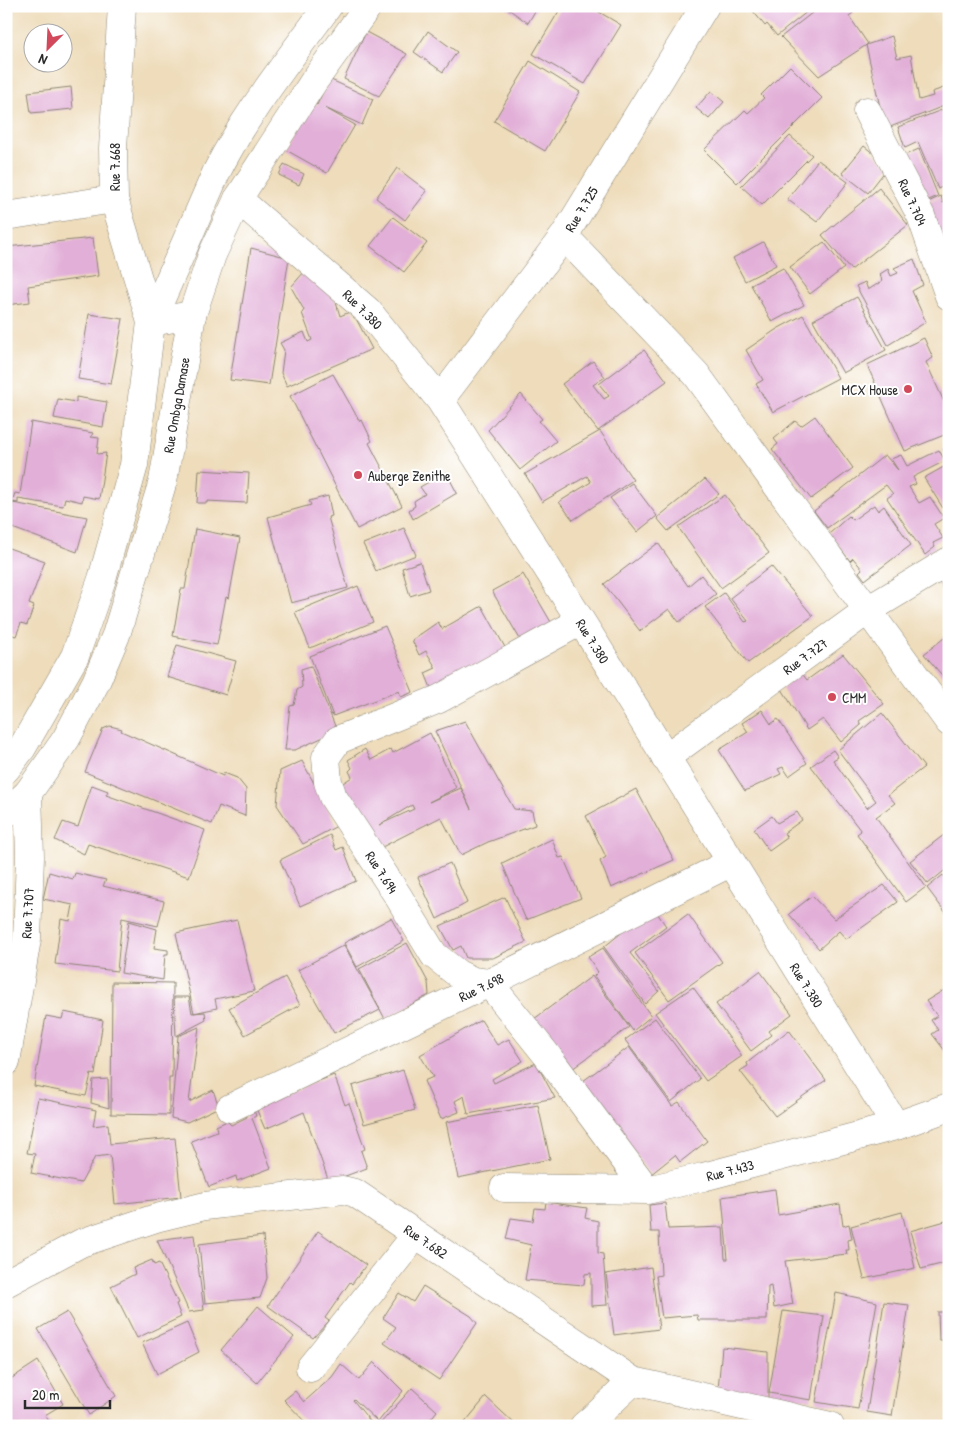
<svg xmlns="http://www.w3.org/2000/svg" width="955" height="1432" viewBox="0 0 955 1432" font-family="'Patrick Hand',sans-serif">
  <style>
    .building { fill: #e2afd8; fill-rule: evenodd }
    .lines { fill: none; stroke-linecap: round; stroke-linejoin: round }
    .street-casing { stroke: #8c8472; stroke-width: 29 }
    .secondary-casing { stroke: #8c8472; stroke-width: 29 }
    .street { stroke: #fff; stroke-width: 28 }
    .secondary { stroke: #fff; stroke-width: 28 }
    .poi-dot { fill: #d1495b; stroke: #fff; stroke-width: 2 }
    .labels { text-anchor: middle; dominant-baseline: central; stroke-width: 4; stroke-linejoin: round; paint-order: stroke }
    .street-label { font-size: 14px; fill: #2b2b2b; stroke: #fff }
    .poi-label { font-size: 14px; fill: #2b2b2b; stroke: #fff; text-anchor: start }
  </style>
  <rect width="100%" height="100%" fill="#fff"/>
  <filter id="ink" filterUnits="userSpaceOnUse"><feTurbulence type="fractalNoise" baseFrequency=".02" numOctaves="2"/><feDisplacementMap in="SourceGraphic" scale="10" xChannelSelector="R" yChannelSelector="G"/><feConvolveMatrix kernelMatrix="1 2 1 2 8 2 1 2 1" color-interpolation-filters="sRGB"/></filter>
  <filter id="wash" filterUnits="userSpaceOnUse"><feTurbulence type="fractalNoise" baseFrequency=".0096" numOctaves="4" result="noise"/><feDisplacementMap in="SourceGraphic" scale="20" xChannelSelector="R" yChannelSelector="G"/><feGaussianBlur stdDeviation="1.12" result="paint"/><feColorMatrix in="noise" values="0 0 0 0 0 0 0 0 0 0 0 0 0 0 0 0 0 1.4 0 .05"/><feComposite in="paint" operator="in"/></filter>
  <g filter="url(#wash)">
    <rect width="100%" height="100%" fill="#eedcba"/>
    <g id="blocks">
      <path class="building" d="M504 6H538L528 23Z
        M562 6H589L621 25 585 84 533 54Z
        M749 6H814L777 36 767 24 765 26Z
        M821 6H848L853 13 849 16 868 44 819 76 781 37Z
        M428 31 457 52 443 72 414 52Z
        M366 32 407 54 379 96 344 79Z
        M892 36 897 58 911 55 919 100 933 96 932 92 949 86V104L885 129 866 45Z
        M530 61 580 92 545 151 494 121Z
        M790 66 822 98 737 183 704 150 745 110 748 113 764 98 761 95Z
        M329 79 373 99 362 125 325 108 355 125 327 173 286 150 312 102 317 105Z
        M71 87 73 109 31 113 28 92Z
        M711 91 724 102 709 119 696 108Z
        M949 107V183L938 189 918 142 905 148 898 127Z
        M790 136 812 155 762 205 741 186Z
        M864 146 889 166 868 193 842 173Z
        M919 149 938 196 922 203 900 157Z
        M818 160 848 182 817 222 787 199Z
        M284 164 304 174 299 185 279 175Z
        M397 168 427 191 405 220 376 198Z
        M879 188 908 225 851 270 822 235Z
        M941 196 943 203 949 201V273L924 204Z
        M393 217 427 243 404 272 370 246Z
        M93 238 98 276 28 286 30 302 6 305V247Z
        M763 242 776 265 745 281 733 258Z
        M824 242 844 268 810 294 790 267Z
        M251 248 289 258 269 385 230 380Z
        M914 259 923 285 912 291 926 322 888 345 856 286 865 282 868 290 882 281 880 274 888 269 891 276 898 273 894 268Z
        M783 268 804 305 772 322 751 285Z
        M305 271 335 299 340 316 352 311 372 349 287 386 281 373 284 350 280 343 304 332 308 342 312 340 302 313 304 310 291 287Z
        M857 297 886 350 843 373 813 320Z
        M89 314 123 319 111 384 78 379Z
        M803 315 838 378 773 412 756 384 763 380 746 350 777 329Z
        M924 338 933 358 926 362 949 413V433L905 451 867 365Z
        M644 350 667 381 598 431 562 384 593 361 605 377 593 385 604 399 609 396 599 384Z
        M333 374 360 422 362 420 372 441 369 443 402 506 357 529 290 396Z
        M521 394 542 419 539 421 556 441 520 470 488 430Z
        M76 397 107 402 103 427 54 418 58 399 76 402Z
        M815 416 853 468 811 499 772 449 778 444 774 439 795 421 801 426Z
        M31 422 93 433 91 437 99 438 97 454 106 453 99 499 83 496 82 502 65 498 63 506 18 499V503L12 502 15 493 20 494Z
        M600 431 633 480 573 520 559 502 591 482 587 476 542 502 525 474Z
        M949 446V461L943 449Z
        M939 450 945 461 913 477 916 484 909 487 919 503 930 497 944 518 934 524 943 538 933 543 935 547 925 555 887 498 893 494 886 485 827 528 814 511 885 455 898 470 891 459 901 455 907 466Z
        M949 464V511L946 513 924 478Z
        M199 470 249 473 247 503 207 501V503H197Z
        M446 472 457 493 413 519 409 510 415 506 414 501 425 494 420 487Z
        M705 479 719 494 668 531 657 518Z
        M632 483 657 516 637 532 610 498Z
        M725 495 769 553 721 588 678 527Z
        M328 496 332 516 328 517 348 588 291 603 268 517 311 505 309 501Z
        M13 503 87 517 77 552 7 526Z
        M874 505 878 511 884 506 911 545 865 580 859 572 862 569 853 558 850 561 829 534 849 516 853 520Z
        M404 528 416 555 376 571 363 544Z
        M195 529 240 538 229 598 226 597 217 645 173 636 181 589H185Z
        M658 543 688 586 701 575 716 594 679 622 669 609 640 631 604 584Z
        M6 547 45 561 29 604 34 606 27 625 21 623 16 636 6 633Z
        M420 562 429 590 410 596 402 568Z
        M771 566 813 616 748 663 705 607 724 593 745 622 748 621 730 598Z
        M523 574 555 629 524 646 492 591Z
        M949 574V599L938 580Z
        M358 586 373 622 310 648 295 612Z
        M482 606 507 651 433 693 425 673 436 668 426 651 419 655 412 640 438 622 442 629Z
        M385 626 413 692 401 697 399 691 333 716 310 656Z
        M949 634V679L946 680 924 654Z
        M177 645 236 661 226 695 167 677Z
        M843 654 884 704 859 721 861 725 841 742 823 719 807 730 782 689 801 672 807 680Z
        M311 666 337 731 295 750H285L290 706 294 705 297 690 302 687 301 669Z
        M762 710 771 724 778 719 807 763 789 776 783 767 778 769 781 774 745 791 719 750 748 732 742 723Z
        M882 713 924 767 888 795 895 803 876 817 926 887 906 902 857 834 861 831 811 766 833 750 838 757 833 760 867 808 876 801 838 750Z
        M465 721 514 809 532 811 535 825 488 842 461 855 441 817 380 848 340 785 352 777 349 771 352 768 348 760 365 749 371 760 391 749 393 753 430 733 456 788 429 802 461 788 471 809 435 731ZM412 805 414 809 379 825Z
        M110 726 122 729 121 731 223 776 224 773 237 778 246 789 245 816 219 806 212 824 85 772 103 729Z
        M302 761 337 826 303 844 277 805 280 771Z
        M92 785 108 791 106 795 205 830 189 877 88 844 84 854 55 840 63 822 78 827Z
        M636 789 674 860 611 888 600 861 606 857 586 816Z
        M797 812 802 820 784 833 787 838 769 851 754 829 772 816 777 823Z
        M949 831V867L928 884 910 861Z
        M330 835 336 850 343 847 356 881 300 906 280 860Z
        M552 839 559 858 563 857 581 898 526 920 502 863Z
        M450 863 467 903 437 919 418 877Z
        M49 872 73 879 75 873 106 880 103 886 164 901 158 926 122 918 117 971 55 964 61 919 70 921 73 905 43 899Z
        M943 875 949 882V917L927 888Z
        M884 885 898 902 846 939 839 931 819 949 789 914 812 896 834 919Z
        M505 897 526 942 493 958H466L461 946 453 950 440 926Z
        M653 907 666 926 630 953 659 991 645 1004 604 947Z
        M688 914 722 962 669 1000 635 953Z
        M391 918 404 941 357 967 344 943Z
        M237 920 254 991 215 999 217 1008 194 1013 176 933Z
        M129 921 157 929 154 948 168 950V954H165L163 980 121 973Z
        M407 943 428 982 429 995 385 1019 359 969Z
        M344 945 380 1010 334 1033 298 970Z
        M603 948 651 1016 633 1031 594 976 598 972 588 957Z
        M760 971 792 1014 769 1031 772 1035 751 1051 716 1004Z
        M592 976 629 1027 568 1072 530 1022Z
        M285 977 300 1005 245 1035 229 1008Z
        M112 982 173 983 172 1078H169V1115L111 1114Z
        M693 987 742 1056 706 1081 655 1013Z
        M949 987V1056L932 1034 938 1030 931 1020 937 1016 926 1001Z
        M174 997H189L192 1013 205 1012 206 1020 176 1036Z
        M64 1012 103 1020 95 1075 91 1074 86 1096 34 1086 46 1016 62 1019Z
        M655 1018 700 1079 671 1102 625 1040Z
        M481 1020 497 1045 509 1039 523 1061 492 1079 494 1083 536 1063 555 1098 468 1114 464 1096 455 1101 459 1112 441 1119 424 1081 433 1077 420 1055Z
        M199 1027 189 1102 213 1090 219 1107 187 1122 171 1118 178 1036Z
        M789 1030 826 1080 775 1116 740 1071 748 1066 747 1063Z
        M629 1047 672 1106 679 1102 707 1141 680 1162 675 1155 650 1175 583 1081Z
        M403 1070 415 1110 364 1124 352 1086Z
        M334 1075 345 1105 349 1103 365 1149 361 1151 367 1168 329 1182 304 1112 265 1129 255 1106Z
        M108 1079 109 1108 91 1103 93 1080Z
        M38 1098 96 1110 93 1126 108 1124 110 1144 175 1138 181 1197 115 1204 110 1155 95 1157 81 1183 31 1173 35 1154 27 1153Z
        M538 1105 550 1159 458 1178 446 1122Z
        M253 1107 256 1116 252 1118 271 1168 237 1181 236 1176 209 1187 191 1141 217 1131 216 1126 227 1121 231 1125 247 1117 245 1111Z
        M775 1189 778 1215 840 1204 843 1226 849 1224 852 1239 848 1240 849 1250H846L847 1254 785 1261 793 1304 774 1308 771 1286 768 1287 767 1320H698L697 1315 662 1318 656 1276 661 1275 659 1232H651L649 1205 665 1203 668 1229 723 1227 725 1259H728L722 1197Z
        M546 1202 587 1208 585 1218 598 1221V1253L603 1254 607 1305 591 1306V1273L585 1274 584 1285 525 1280 531 1245 506 1239 511 1218 533 1221 535 1208 545 1209Z
        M902 1212 915 1268 864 1279 851 1226Z
        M949 1220V1262L921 1269 910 1231Z
        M318 1231 366 1265 352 1284 350 1282 325 1318 329 1321 313 1338 268 1306Z
        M194 1235 204 1310 189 1312 157 1240Z
        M263 1236 267 1278 260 1298 205 1303 199 1244Z
        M152 1260 154 1265 159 1263 178 1303 176 1304 181 1317 137 1338 111 1286 135 1274 133 1268Z
        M651 1267 659 1329 614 1335 606 1274Z
        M423 1286 471 1316 477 1323 439 1380 384 1343 396 1327 383 1318 399 1293 413 1302Z
        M836 1293 877 1302 858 1409 816 1402Z
        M884 1302 909 1305 892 1416 867 1412Z
        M258 1306 294 1337 257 1383 221 1350Z
        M783 1311 824 1316 811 1400 769 1393Z
        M67 1312 116 1396 89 1415 38 1329Z
        M938 1312H949V1340H939Z
        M187 1323 199 1352 157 1374 142 1343Z
        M722 1347 768 1352V1398L718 1390Z
        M38 1361 63 1404 45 1415 52 1426H6V1382Z
        M374 1362 403 1391 378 1422 354 1399 353 1400 374 1426H309L284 1400 295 1391 304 1402 332 1377 341 1364 359 1380Z
        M412 1388 437 1411 425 1426H378Z
        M486 1397 517 1426H462Z"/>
    </g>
  </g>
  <g filter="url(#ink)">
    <use href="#blocks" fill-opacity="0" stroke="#8c8472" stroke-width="1"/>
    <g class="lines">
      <defs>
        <path id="street" d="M122 6 113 148 114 199 151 322 192 315
          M867 111 921 216 949 296
          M238 199 368 311 440 400 581 621 896 1126
          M6 216 114 199
          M564 236 696 374 949 722
          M440 400 564 236 705 6
          M581 621 439 699 338 740 326 757 328 782 333 797 398 896 434 955 458 974 473 981 489 983 546 1054 647 1190
          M665 758 868 610 949 561
          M6 1062 27 939 30 857 28 793
          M230 1108 489 983 730 863
          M504 1188 647 1190 703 1177 896 1126 949 1107
          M6 1283 81 1243 156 1218 205 1206 343 1190 355 1193 633 1381 830 1426
          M310 1368 416 1235
          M584 1426 598 1414 633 1381"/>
        <path id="secondary" d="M6 769 22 748 75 656 102 579 134 465 151 322 216 173C246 113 289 60 328 6
          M6 813 28 793 66 739 96 682 116 635 163 481 192 315 212 255 238 199 314 81 368 6"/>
      </defs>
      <use href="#street" class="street-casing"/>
      <use href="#secondary" class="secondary-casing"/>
      <use href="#street" class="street"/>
      <use href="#secondary" class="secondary"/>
    </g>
  </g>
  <g class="poi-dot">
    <circle cx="908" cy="389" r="5"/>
    <circle cx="358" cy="475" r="5"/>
    <circle cx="832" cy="697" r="5"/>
  </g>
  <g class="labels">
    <g class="street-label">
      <text transform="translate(114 167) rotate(-90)">Rue 7.668</text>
      <text transform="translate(913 202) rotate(65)">Rue 7.704</text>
      <text transform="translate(581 209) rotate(-59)">Rue 7.725</text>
      <text transform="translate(363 309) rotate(45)">Rue 7.380</text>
      <text transform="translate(176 405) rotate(-80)">Rue Ombga Damase</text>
      <text transform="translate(593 641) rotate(58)">Rue 7.380</text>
      <text transform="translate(805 656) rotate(-36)">Rue 7.727</text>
      <text transform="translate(382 872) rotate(57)">Rue 7.694</text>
      <text transform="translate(27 913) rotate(-87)">Rue 7.707</text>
      <text transform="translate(807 985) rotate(58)">Rue 7.380</text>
      <text transform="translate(481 987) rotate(-26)">Rue 7.698</text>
      <text transform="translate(730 1170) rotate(-15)">Rue 7.433</text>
      <text transform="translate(426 1241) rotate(34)">Rue 7.682</text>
    </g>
    <g class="poi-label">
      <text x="898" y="389" text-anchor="end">MCX House</text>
      <text x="368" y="475">Auberge Zenithe</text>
      <text x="842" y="697">CMM</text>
    </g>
  </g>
  <rect width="955" height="1432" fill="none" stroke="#fff" stroke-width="25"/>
  <g transform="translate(48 48) rotate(204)"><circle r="24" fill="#ffffff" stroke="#aaaaaa"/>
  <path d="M0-4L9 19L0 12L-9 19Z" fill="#d1495b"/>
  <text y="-8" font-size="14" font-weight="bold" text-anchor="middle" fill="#2b2b2b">N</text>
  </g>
  <path d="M25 1400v8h85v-8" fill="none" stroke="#2b2b2b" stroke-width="2.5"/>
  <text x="32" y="1400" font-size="15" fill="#2b2b2b" stroke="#ffffff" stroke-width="4" paint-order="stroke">20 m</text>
</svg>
